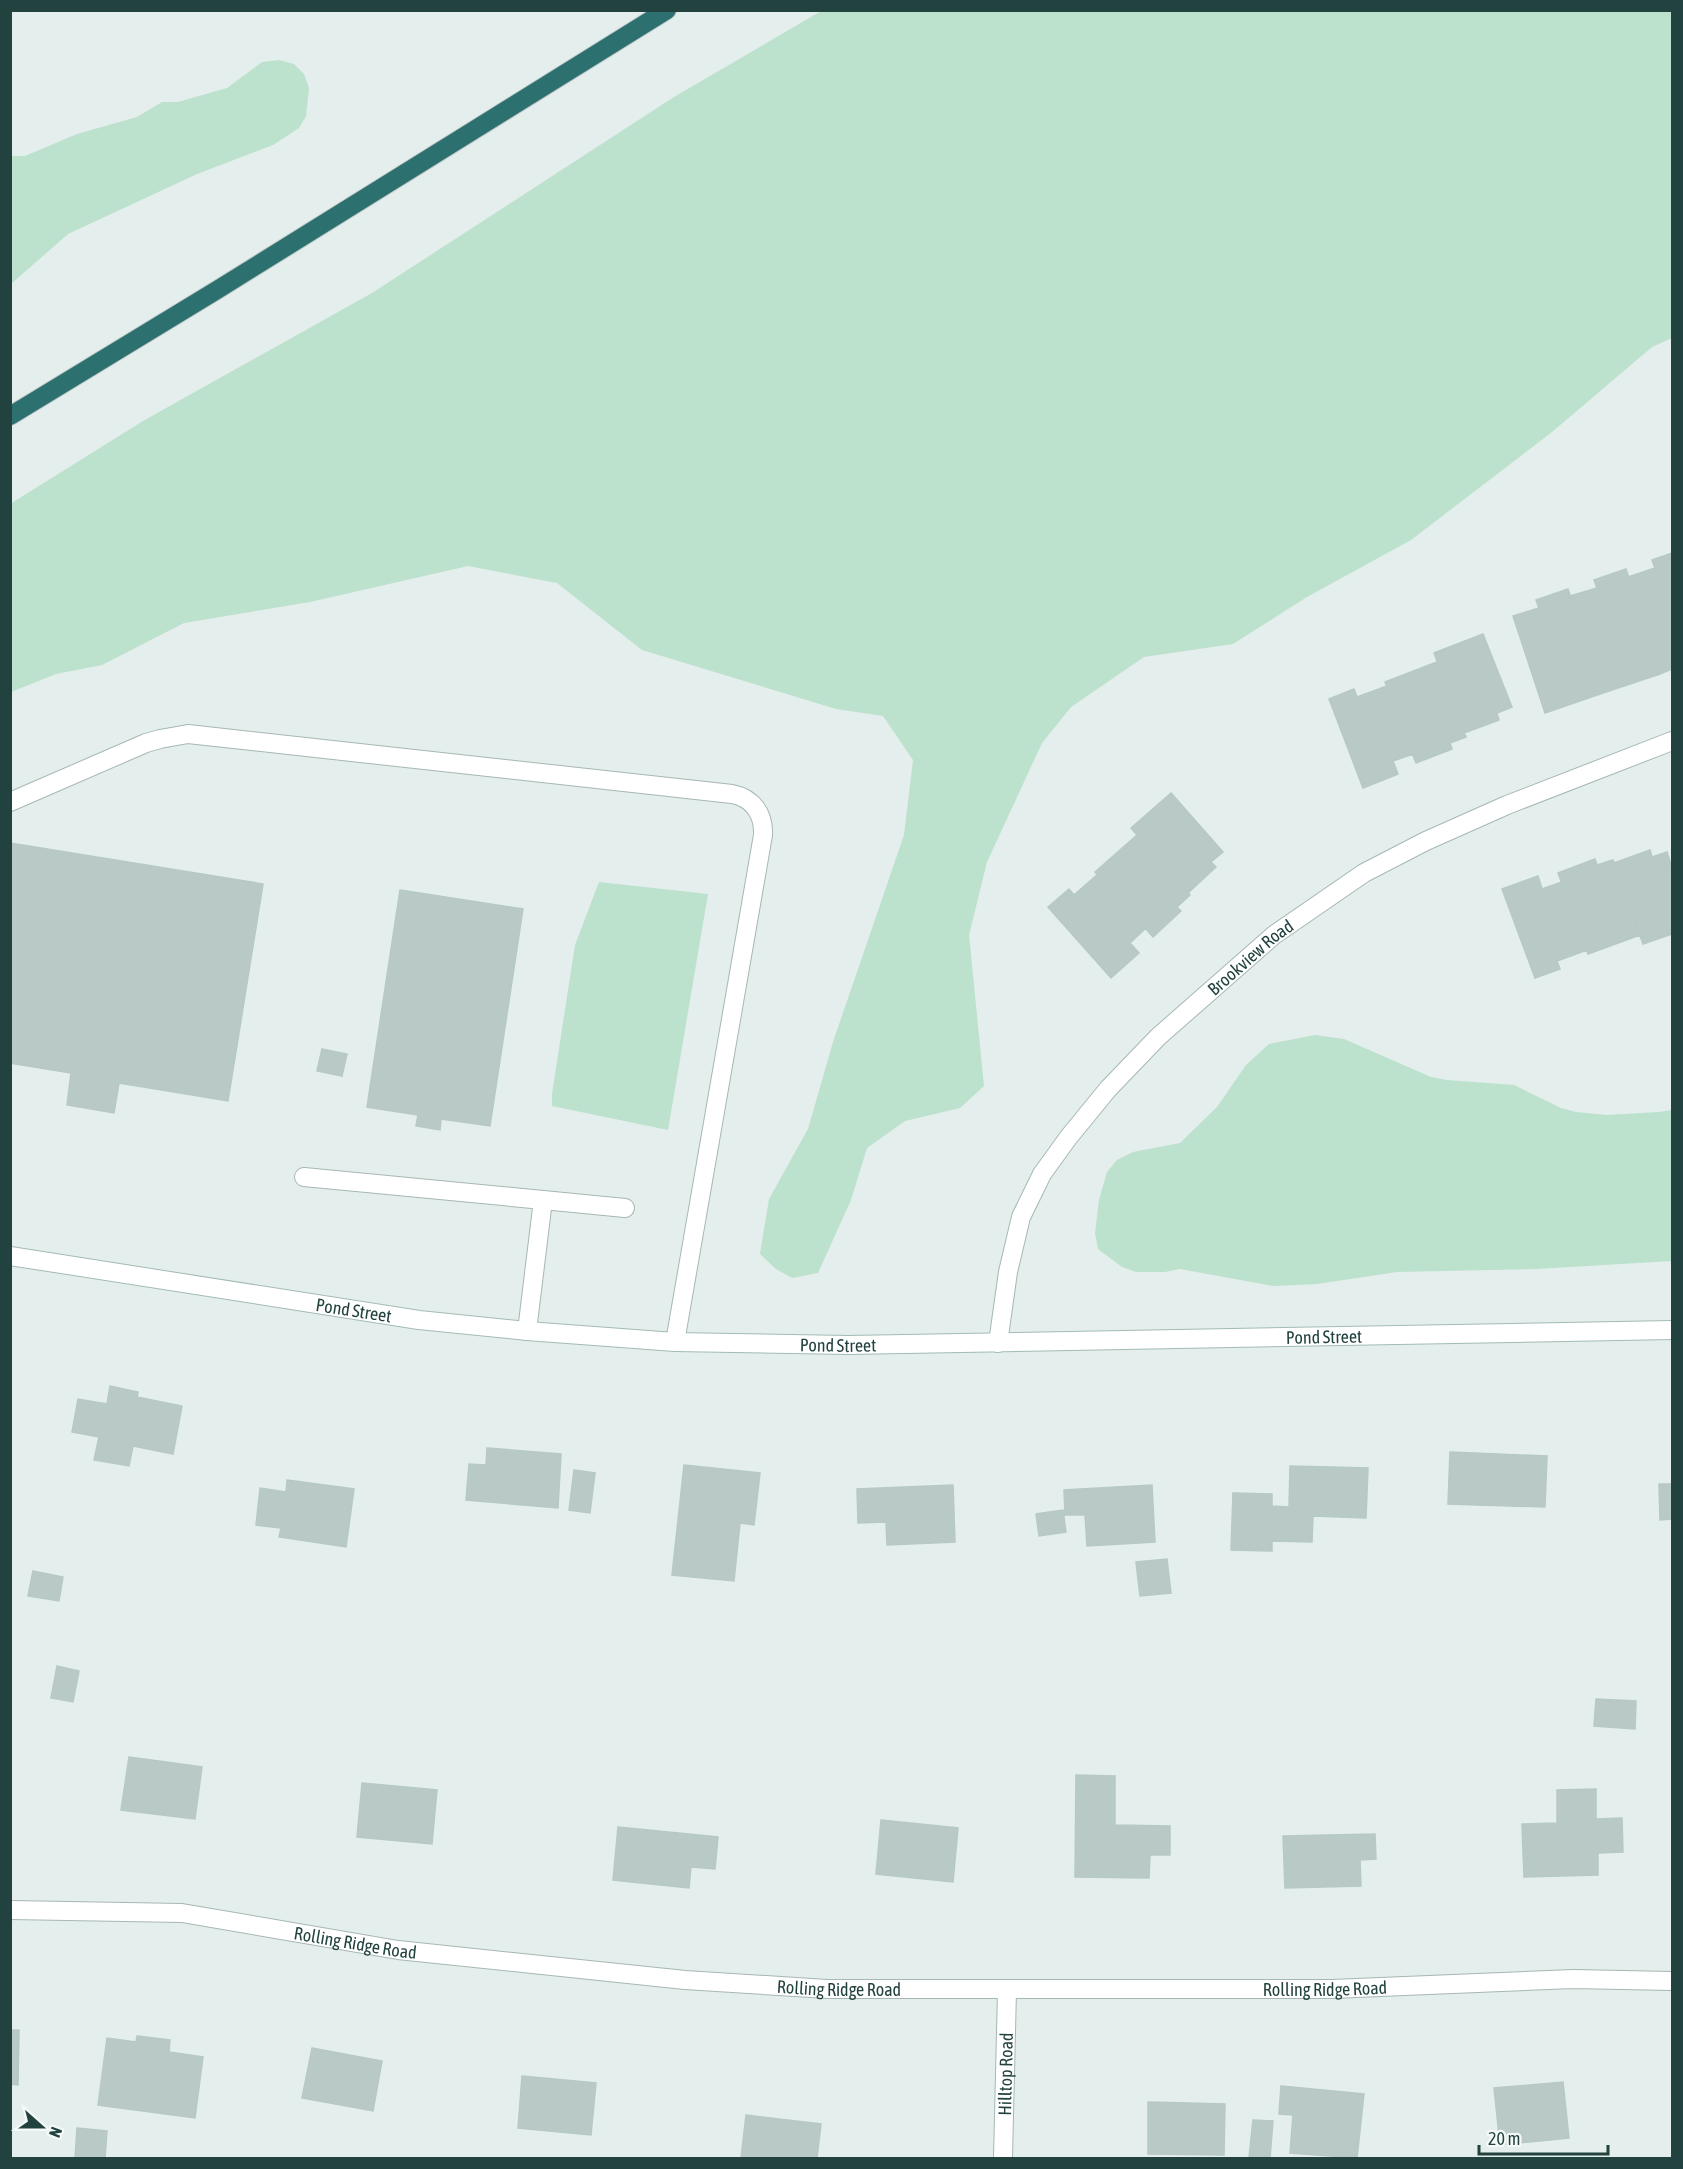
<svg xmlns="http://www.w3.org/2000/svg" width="1683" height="2169" viewBox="0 0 1683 2169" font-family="'Asap Condensed',sans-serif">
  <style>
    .green { fill: #bce1cd }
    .building { fill: #b9cac6; stroke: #b6c9c4; stroke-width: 1.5 }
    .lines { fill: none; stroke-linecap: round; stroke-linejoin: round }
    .lane-casing { stroke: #a6b7b5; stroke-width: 20 }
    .street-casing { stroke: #a6b7b5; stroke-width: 20 }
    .secondary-casing { stroke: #a2bbb7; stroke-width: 20 }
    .highway-casing { stroke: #c1cac9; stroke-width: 20 }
    .lane { stroke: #fff; stroke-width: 18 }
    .street { stroke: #fff; stroke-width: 18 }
    .secondary { stroke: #fff; stroke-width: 18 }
    .highway { stroke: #2c706f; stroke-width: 18 }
    .labels { text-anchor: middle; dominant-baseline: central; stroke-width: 6; stroke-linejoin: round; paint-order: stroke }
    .street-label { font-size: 18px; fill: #22423f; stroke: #f5faf9 }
  </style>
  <rect width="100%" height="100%" fill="#e4eeec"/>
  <path class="green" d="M823 10 1672 11V338L1652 347 1552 432 1411 540 1307 597 1233 644 1144 657 1071 707 1042 743 987 862 969 935 984 1086 960 1108 905 1121 867 1148 851 1200 818 1273 792 1278 776 1269 760 1254 769 1199 808 1129 833 1042 904 835 913 760 883 716 836 709 642 650 557 583 468 566 310 602 184 623 102 665 56 674 11 692 10 504 143 421 372 293 674 97Z
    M279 60 294 64 304 74 309 88 306 116 299 128 273 145 197 174 68 234 11 284V156H25L77 134 137 117 162 102H178L227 88 262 62Z
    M599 882 708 894 668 1130 552 1106V1094L575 945Z
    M1315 1035 1344 1039 1431 1077 1447 1080 1514 1085 1561 1108 1576 1112 1607 1115 1659 1112 1672 1110V1261L1536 1269 1397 1272 1317 1284 1273 1286 1180 1269 1165 1272H1136L1122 1267 1098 1249 1095 1233 1099 1200 1107 1172 1117 1160 1133 1152 1180 1143 1217 1107 1246 1065 1269 1044Z"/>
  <path class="building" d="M1672 553V669L1660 674 1628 577 1655 568 1652 560Z
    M1626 569 1660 674 1603 693 1570 596 1597 588 1594 580Z
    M1568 589 1603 693 1545 713 1513 616 1539 608 1536 600Z
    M1483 634 1512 707 1497 713 1499 720 1464 733 1434 653Z
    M1437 662 1466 737 1450 743 1452 749 1416 763 1385 682Z
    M1387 686 1413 754 1393 761 1398 774 1363 788 1329 699 1354 689 1357 697Z
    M1171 793 1223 852 1211 862 1216 867 1188 893 1131 828Z
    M1137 835 1190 895 1177 907 1181 911 1153 937 1095 872Z
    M10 843 263 884 228 1101 119 1083 114 1113 67 1105 71 1073 10 1063Z
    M1650 850 1652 857 1667 852 1672 868V934L1643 944 1614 863Z
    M1595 859 1597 865 1613 860 1640 935 1588 954 1558 873Z
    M1098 874 1145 929 1130 943 1139 953 1111 978 1048 907 1069 889 1074 895Z
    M1538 876 1542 889 1562 882 1587 950 1557 961 1560 969 1535 978 1502 889Z
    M400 890 523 909 490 1126 441 1119 440 1130 416 1126 418 1115 367 1107Z
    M322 1049 347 1054 342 1076 317 1071Z
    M110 1386 138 1392 137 1397 182 1406 173 1454 133 1446 129 1466 94 1460 99 1437 72 1432 78 1399 107 1404Z
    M487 1448 561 1454 558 1508 466 1500 469 1464 486 1465Z
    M1450 1452 1547 1456 1545 1507 1448 1504Z
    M684 1465 760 1473 754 1525 740 1523 734 1581 672 1575Z
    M1290 1466 1368 1468 1366 1518 1313 1516 1312 1542 1272 1541V1551L1231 1550 1233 1493 1272 1494V1506L1289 1507Z
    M574 1470 595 1473 590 1513 569 1510Z
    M287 1480 354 1489 346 1547 279 1537 281 1528 256 1525 260 1488 286 1492Z
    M1659 1484H1672V1519L1660 1520Z
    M953 1485 955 1542 887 1545 886 1522 858 1523 857 1489Z
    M1152 1485 1155 1542 1087 1546 1085 1515H1065L1064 1490Z
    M1063 1510 1066 1532 1039 1536 1036 1514Z
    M1167 1559 1171 1593 1140 1596 1136 1562Z
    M33 1571 63 1577 59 1601 28 1596Z
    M57 1666 79 1671 73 1702 51 1698Z
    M1596 1699 1636 1701 1635 1729 1594 1726Z
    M129 1757 202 1767 195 1819 121 1810Z
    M1076 1775 1115 1776V1825L1170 1826V1855H1150L1149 1878 1075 1877Z
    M362 1783 437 1790 432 1844 357 1837Z
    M1596 1789V1819L1622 1818 1623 1852 1598 1853V1875L1524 1877 1522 1824 1557 1823V1790Z
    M881 1820 958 1828 953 1882 876 1874Z
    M618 1827 718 1837 715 1869 691 1867 689 1888 613 1880Z
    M1375 1834 1376 1859 1360 1860 1361 1886 1285 1888 1283 1836Z
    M10 2030H19L18 2085 10 2084Z
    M137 2036 170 2040 169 2052 203 2057 195 2118 98 2105 107 2038 136 2042Z
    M312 2048 382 2061 373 2111 302 2098Z
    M522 2076 596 2083 591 2135 518 2128Z
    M1563 2082 1569 2138 1500 2145 1494 2088Z
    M1281 2086 1364 2094 1357 2158 1290 2153 1293 2115 1279 2114Z
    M1148 2102 1225 2104 1224 2155 1148 2154Z
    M746 2115 821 2124 817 2158H741Z
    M1253 2120 1273 2121 1270 2158H1249Z
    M77 2128 107 2131 105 2158H75Z"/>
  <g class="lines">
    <defs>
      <path id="lane" d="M10 802 146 743 160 739 188 734 732 794C753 798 764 814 763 835L675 1342
        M304 1177 543 1200 527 1331
        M543 1200 625 1208"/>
      <g id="street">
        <path id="s1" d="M998 1343 1008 1272 1021 1217 1042 1174 1068 1138 1108 1089 1158 1037 1274 935 1364 873 1426 841 1507 805 1672 741"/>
        <path id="s2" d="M10 1910 182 1913 398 1950 685 1980 827 1989H1332L1573 1979 1672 1981"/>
        <path id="s3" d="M1003 2158 1007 1990"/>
      </g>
      <g id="secondary">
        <path id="s4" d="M10 1256 419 1320 527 1331 675 1342 848 1345 1672 1330"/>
      </g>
      <path id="highway" d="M10 416 217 290 667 10"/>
    </defs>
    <use href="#lane" class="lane-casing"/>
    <use href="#street" class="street-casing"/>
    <use href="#secondary" class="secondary-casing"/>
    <use href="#highway" class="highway-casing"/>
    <use href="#lane" class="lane"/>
    <use href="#street" class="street"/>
    <use href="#secondary" class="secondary"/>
    <use href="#highway" class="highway"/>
  </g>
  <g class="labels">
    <g class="street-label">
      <text stroke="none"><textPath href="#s1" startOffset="478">Brookview Road</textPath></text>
      <text stroke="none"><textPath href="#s4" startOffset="348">Pond Street</textPath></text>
      <text stroke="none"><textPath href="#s4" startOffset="1320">Pond Street</textPath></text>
      <text stroke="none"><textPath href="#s4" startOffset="834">Pond Street</textPath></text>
      <text stroke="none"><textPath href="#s2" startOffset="348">Rolling Ridge Road</textPath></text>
      <text stroke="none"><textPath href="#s2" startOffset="834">Rolling Ridge Road</textPath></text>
      <text stroke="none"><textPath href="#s2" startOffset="1320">Rolling Ridge Road</textPath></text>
      <text stroke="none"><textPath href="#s3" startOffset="84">Hilltop Road</textPath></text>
    </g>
  </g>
  <rect width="1683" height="2169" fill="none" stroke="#22423f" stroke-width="24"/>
  <g transform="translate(42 2127) rotate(111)" stroke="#f5faf9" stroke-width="4.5" paint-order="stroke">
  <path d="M0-4.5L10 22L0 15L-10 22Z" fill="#22423f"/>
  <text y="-9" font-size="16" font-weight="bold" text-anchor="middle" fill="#22423f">N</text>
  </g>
  <path d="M1479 2145v9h129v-9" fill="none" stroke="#22423f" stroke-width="3"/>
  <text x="1488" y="2145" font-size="18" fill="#22423f" stroke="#f5faf9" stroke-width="4.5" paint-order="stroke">20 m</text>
</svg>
